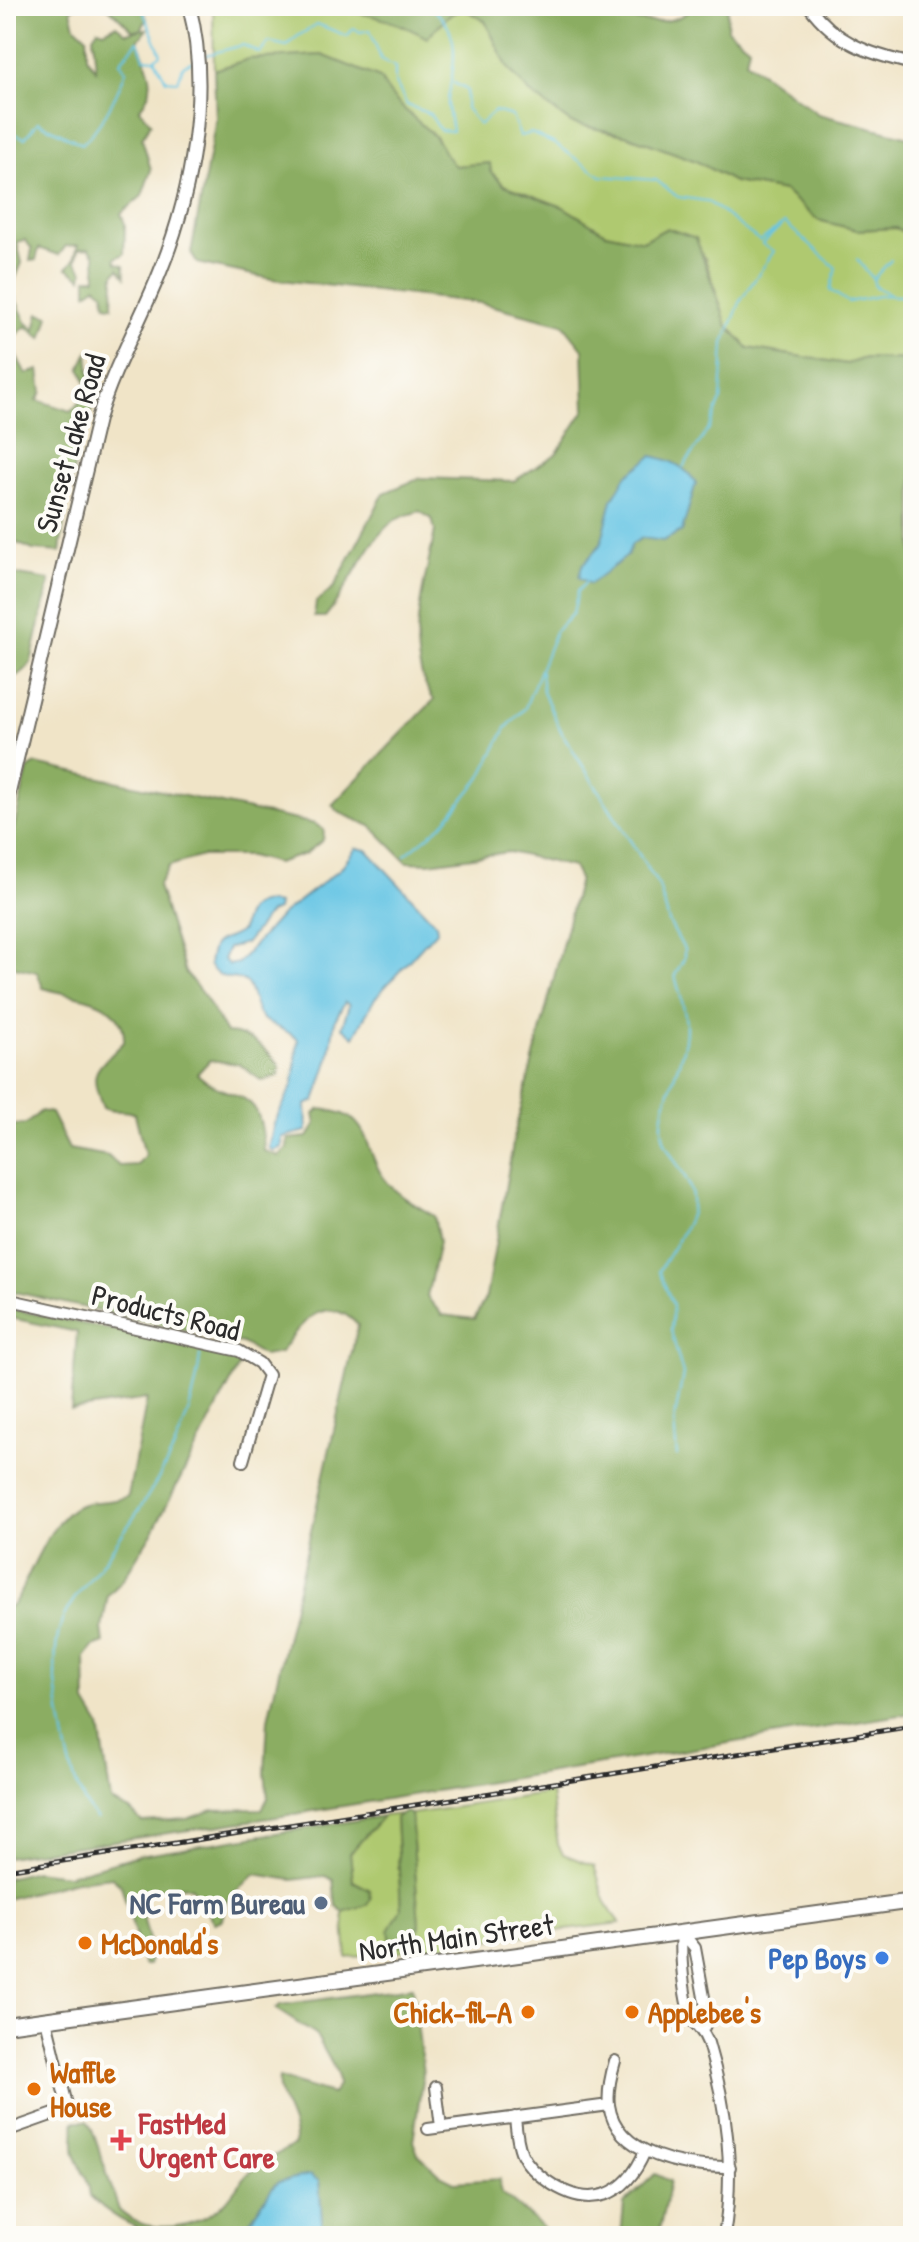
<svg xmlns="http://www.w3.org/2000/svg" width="919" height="2242" viewBox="0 0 919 2242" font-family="'Patrick Hand',sans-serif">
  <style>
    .green { fill: #afc96f; stroke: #6d7a4d; stroke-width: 2 }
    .forest { fill: #8bad62; stroke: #5b6c46; stroke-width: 2 }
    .water { fill: #66c5e4; stroke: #487888; stroke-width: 2 }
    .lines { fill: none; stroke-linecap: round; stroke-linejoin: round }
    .stream { stroke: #66c5e4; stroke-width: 2 }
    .minor-casing { stroke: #706c62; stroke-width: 14 }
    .major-casing { stroke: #706c62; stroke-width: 16 }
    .highway-casing { stroke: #706c62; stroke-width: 18 }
    .minor { stroke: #fff; stroke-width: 10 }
    .major { stroke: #fff; stroke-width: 12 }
    .highway { stroke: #fff; stroke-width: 14 }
    .rail-casing { stroke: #2b2b2b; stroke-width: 5 }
    .rail { stroke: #fdfcf7; stroke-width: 2; stroke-dasharray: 6; stroke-linecap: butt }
    .service-dot { fill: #5c6f8a; stroke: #fdfcf7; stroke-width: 3 }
    .food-dot { fill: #e8710a; stroke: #fdfcf7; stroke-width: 3 }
    .shop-dot { fill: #3f7fe0; stroke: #fdfcf7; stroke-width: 3 }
    .health-dot { fill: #e0444e; stroke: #fdfcf7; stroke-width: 3 }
    .labels { text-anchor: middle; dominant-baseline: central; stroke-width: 8; stroke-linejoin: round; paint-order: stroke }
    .street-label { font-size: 30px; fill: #2b2b2b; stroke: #fdfcf7 }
    .service-label { font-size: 30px; font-weight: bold; fill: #4e5e75; stroke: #fdfcf7; text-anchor: end }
    .food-label { font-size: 30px; font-weight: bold; fill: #c56008; stroke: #fdfcf7; text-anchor: start }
    .shop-label { font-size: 30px; font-weight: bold; fill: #366cbe; stroke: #fdfcf7; text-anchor: end }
    .health-label { font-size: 30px; font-weight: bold; fill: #be3a42; stroke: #fdfcf7; text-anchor: start }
  </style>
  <rect width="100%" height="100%" fill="#fdfcf7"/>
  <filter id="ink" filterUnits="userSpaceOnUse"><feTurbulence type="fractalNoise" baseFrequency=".0125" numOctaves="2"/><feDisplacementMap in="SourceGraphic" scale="16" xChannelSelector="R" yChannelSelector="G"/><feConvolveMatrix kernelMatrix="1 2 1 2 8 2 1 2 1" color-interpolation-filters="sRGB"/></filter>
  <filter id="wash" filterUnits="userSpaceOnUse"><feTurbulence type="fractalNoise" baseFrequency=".006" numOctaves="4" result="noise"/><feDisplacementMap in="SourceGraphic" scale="32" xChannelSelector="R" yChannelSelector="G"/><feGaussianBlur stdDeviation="1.8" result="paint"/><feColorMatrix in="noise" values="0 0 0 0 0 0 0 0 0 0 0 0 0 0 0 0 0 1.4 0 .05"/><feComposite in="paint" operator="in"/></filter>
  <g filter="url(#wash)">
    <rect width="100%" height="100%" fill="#f0e4c7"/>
    <path class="green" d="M213 6C284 7 364 0 427 38L449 15 464 9 485 21 508 68 529 92 571 123 629 136 696 161 734 182 784 191 818 220 857 230 896 228 913 237V360L865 358 847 364 748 348 727 325 705 258 667 228 643 241 606 233 563 207 504 185 491 172 489 163 455 166 443 156 436 137 391 99 380 78 322 55 249 59 214 70Z
      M551 1793 558 1845 563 1854 594 1866C605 1894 599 1898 620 1923L347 1958 343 1912 360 1905 370 1890 353 1881 350 1853 383 1816 400 1814 396 1818 401 1910 389 1932 397 1946H405L417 1936 419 1924 411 1814Z"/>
    <path class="forest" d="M6 6H76L71 10 75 26 87 37V57L96 70 93 36 98 29 104 31 116 25 126 33 140 30H132L107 6H141L147 19 141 30 147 29 138 41C148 69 160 85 139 109L151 123 142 138 151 170 142 196 121 214 125 224 124 254 115 258 117 263 124 265 125 276 119 268 114 274 113 306 106 305 104 293 97 286 87 293V278H96L95 255 89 248 79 249 76 261 83 271 82 278 67 268 74 260 78 245 66 246 59 255 39 248 36 260 30 261 32 249 25 240 17 242 22 263 11 289 26 322 35 330 39 313 49 316 42 339 26 326 9 342 26 374 39 370 42 392 37 400 70 411C86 399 92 387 80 369L88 352 91 385 99 393C76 442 67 499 60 552L33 550 8 539 6 526Z
      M231 6H594C620 19 670 34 693 6H728L727 29 749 47 746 61 818 114 913 138V237L896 228 857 230 818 220 784 191 734 182 696 161 629 136 571 123 529 92 508 68 485 21 464 9 449 15 427 38C369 3 297 7 231 6Z
      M322 55 380 78C394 104 412 115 433 135 442 144 444 156 455 166L490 163 491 172 504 185 563 207 606 233 643 241 667 228 696 238 727 325 748 348 847 364 865 358 913 360V1713L270 1818 6 1857V1607L12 1606 18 1597C30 1573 53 1514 80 1505 95 1500 111 1504 128 1496L147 1399 71 1410 77 1332 6 1317V1308L222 1352 241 1362 152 1533 122 1581 108 1595 102 1628 104 1643 93 1647 85 1657 86 1703 100 1726 111 1801 130 1810 142 1822 187 1819 213 1810 262 1809 268 1798 265 1773 268 1719 358 1325C325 1290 300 1324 280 1353L264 1356 242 1343 6 1290V1126L26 1124 41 1111 51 1113 69 1149 108 1156 119 1166 137 1165 145 1155 135 1114C124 1108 115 1114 103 1108 86 1067 98 1070 124 1042 126 997 75 998 43 988L37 972 6 965V861L28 769 36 764 315 824 324 830 323 840 305 854 277 863 250 856H202L169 866 158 886 185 972 207 1000 226 1033C251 1034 263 1047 280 1065L279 1075 262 1081 239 1064 210 1060 197 1074C234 1107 261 1080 264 1151L279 1156 287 1148 288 1139 308 1137 316 1124 314 1114 320 1109C370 1114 362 1139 380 1172 392 1193 414 1204 434 1216L439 1242 427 1297 442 1315 474 1319 486 1297 516 1127 579 879 573 867 509 852 429 863 407 862 371 826 340 813 332 805 434 700C400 652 426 584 435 530L432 519 419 511C412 514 402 516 395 520 370 536 346 593 325 617H314L316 602 334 587 384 493 420 478 514 481 556 454 585 410 583 349 563 324 481 303 272 279 197 263 191 253 216 119 214 70 249 59Z
      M6 573 50 580 31 662C26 671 17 678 6 678Z
      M406 1812 411 1814 419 1924 417 1936C408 1943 403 1949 391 1944L389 1931 401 1909 396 1817Z
      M383 1816 350 1853 353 1881 370 1890 371 1899 367 1905 343 1912 336 1906 333 1880 325 1876 292 1880 255 1874 226 1901 222 1920 214 1923 192 1888 182 1886 146 1890C132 1913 159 1943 148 1965H144L121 1885 112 1877 76 1881 6 1899V1878L35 1871 68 1875 139 1855Z
      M413 1987 423 2074 413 2141 418 2154 440 2175 454 2182 499 2179 502 2193 553 2236H420L395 2232 393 2236H323L319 2182H277L239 2236C174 2236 138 2242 90 2196 88 2173 81 2172 75 2154 72 2143 76 2132 74 2121H87L92 2129 119 2210C143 2234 186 2230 213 2212 230 2202 237 2183 251 2171 264 2160 281 2153 295 2144 297 2120 275 2099 279 2078L332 2094 338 2085 337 2073 316 2035 276 2009 280 2005Z
      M655 2174 670 2181 658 2236H621L624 2204Z"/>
    <path class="water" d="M652 456C671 460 685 466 696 483L682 531 663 541 642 538 632 544 627 556 590 584 579 577 582 566 601 544 612 500 626 476Z
      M356 848 367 850 436 924 437 930 375 998 354 1037 342 1027 349 1005 345 1002 335 1020 329 1058 315 1101 306 1105 307 1131 282 1137V1147L273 1151 269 1148 274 1124 293 1084 298 1040C289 1029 273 1028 263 1019 252 1009 255 994 246 982 234 975 221 983 209 965 213 931 222 946 242 930 245 909 254 898 278 904L277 910 269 913 246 943 228 948 223 959 229 965 238 963 281 915 340 869Z
      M310 2175 319 2181 323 2236H239L277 2182Z"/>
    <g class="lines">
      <path class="stream" d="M141 6 161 54 156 58
        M202 56 243 45 260 53 269 42 287 46C293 37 309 30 317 24L347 36 354 28 360 32 370 30 381 59 395 67V81L407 105 430 114 440 130 452 131C451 121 447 109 448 99 454 63 464 29 428 6
        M454 83 467 90 466 108 479 125 495 111 512 116 520 136 531 133 555 144 601 176 656 180 678 197 707 201 760 241 780 226
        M6 131 25 138 38 122 82 144C103 124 116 98 126 71L120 62 138 41 144 58 155 59 166 80 178 81 183 66 193 61
        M785 223 836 268 830 290 848 302 884 295 913 297
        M857 259 873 279 875 287 890 294
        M873 279 891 260
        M683 467 710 427 721 400 724 343 741 300 774 251 762 244 784 223
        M541 672 543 692 562 733 659 886 669 922 684 949V959L675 975C680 997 689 1016 685 1040 680 1069 664 1094 662 1123 660 1159 700 1175 691 1212 686 1231 669 1253 659 1271L673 1305 671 1331 683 1374 674 1423 677 1456
        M405 855 442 825 480 779 506 728 525 708 555 632 573 613 578 591 586 582
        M97 1819C77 1798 69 1763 64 1735 58 1699 50 1663 60 1627 67 1603 86 1586 100 1566 146 1501 193 1437 200 1355
        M465 2236H489"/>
    </g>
  </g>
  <g filter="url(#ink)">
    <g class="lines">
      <defs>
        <path id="minor" d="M809 6C836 43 869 54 913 64
          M6 1299 239 1351 259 1363 268 1375 243 1461
          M682 1932C680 1950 683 2006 694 2022 700 2030 704 2032 708 2043 727 2107 735 2169 724 2236
          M682 1932 695 1948 708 2019 703 2029
          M615 2061C611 2075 607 2091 609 2105 616 2156 688 2168 730 2167
          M436 2087 441 2127
          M515 2117C516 2129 517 2143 522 2154 527 2165 537 2174 547 2181 590 2211 626 2197 645 2151
          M428 2129 609 2105
          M6 2131 68 2109 46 2020"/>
        <path id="major" d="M6 805 98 419C113 368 140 322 160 272 192 193 211 89 189 6"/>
        <path id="highway" d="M6 2025 913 1901"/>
      </defs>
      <use href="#minor" class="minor-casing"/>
      <use href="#major" class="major-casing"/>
      <use href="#highway" class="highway-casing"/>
      <use href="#minor" class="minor"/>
      <use href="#major" class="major"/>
      <use href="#highway" class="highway"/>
      <defs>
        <path id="rail" d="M6 1870 913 1726"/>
      </defs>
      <use href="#rail" class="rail-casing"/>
      <use href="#rail" class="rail"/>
    </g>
  </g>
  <circle class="service-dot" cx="321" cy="1903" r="8"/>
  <g class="food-dot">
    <circle cx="85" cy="1943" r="8"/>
    <circle cx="528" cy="2012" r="8"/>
    <circle cx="632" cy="2012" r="8"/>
    <circle cx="34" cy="2089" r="8"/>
  </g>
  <circle class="shop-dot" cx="882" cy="1958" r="8"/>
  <path class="health-dot" d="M117 2128h8v8h8v8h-8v8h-8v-8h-8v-8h8z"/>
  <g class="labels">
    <g class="street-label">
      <text transform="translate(70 443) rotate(-74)">Sunset Lake Road</text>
      <text transform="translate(166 1312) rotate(14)">Products Road</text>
      <text transform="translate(456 1937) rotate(-8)">North Main Street</text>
    </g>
    <g class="service-label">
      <text x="305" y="1903">NC Farm Bureau</text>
    </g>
    <g class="food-label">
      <text x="101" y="1943">McDonald's</text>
      <text x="512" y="2012" text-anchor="end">Chick-fil-A</text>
      <text x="648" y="2012">Applebee's</text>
      <text x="50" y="2072">Waffle<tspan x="50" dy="34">House</tspan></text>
    </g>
    <g class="shop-label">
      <text x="866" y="1958">Pep Boys</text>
    </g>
    <g class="health-label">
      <text x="139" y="2123">FastMed<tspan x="139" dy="34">Urgent Care</tspan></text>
    </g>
  </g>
  <rect width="919" height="2242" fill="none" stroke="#fdfcf7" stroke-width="32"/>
</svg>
